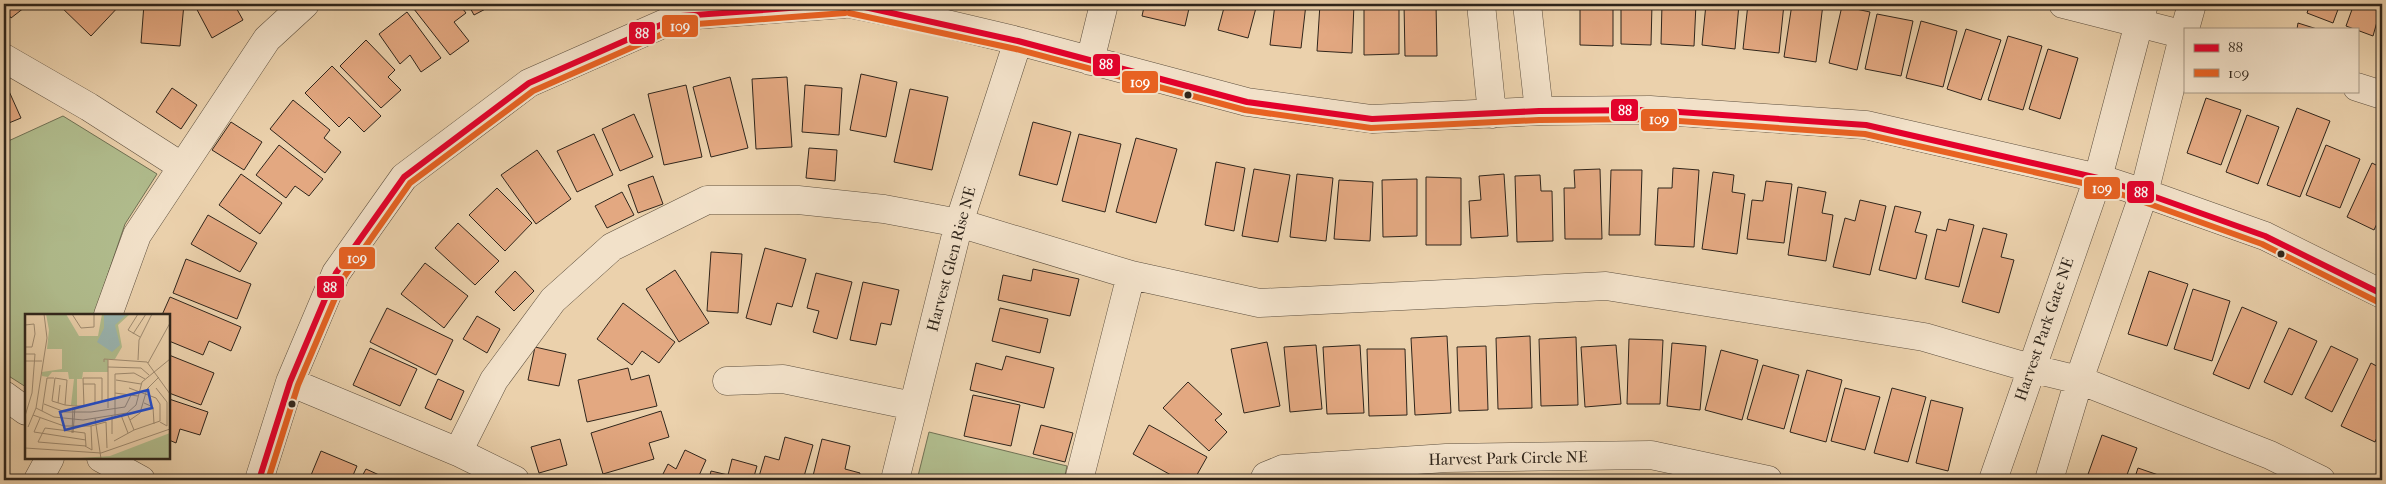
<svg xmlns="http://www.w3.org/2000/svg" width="2386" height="484" viewBox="0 0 2386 484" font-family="'IM FELL French Canon',serif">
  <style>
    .green { fill: #b1bd8e; stroke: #707154 }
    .building { fill: #e3a881; stroke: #2f251b }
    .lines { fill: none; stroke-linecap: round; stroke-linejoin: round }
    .minor-casing { stroke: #5e503f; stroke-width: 29 }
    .minor { stroke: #f2e1c9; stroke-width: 28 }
    .bus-1-casing { stroke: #f2e1c9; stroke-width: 10 }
    .bus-2-casing { stroke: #f2e1c9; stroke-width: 10 }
    .bus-1 { stroke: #e4002b; stroke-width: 6 }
    .bus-2 { stroke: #e86222; stroke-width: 6 }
    .bus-dot { fill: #2f251b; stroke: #f2e1c9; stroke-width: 2 }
    .labels { text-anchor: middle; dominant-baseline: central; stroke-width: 4; stroke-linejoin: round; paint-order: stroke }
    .street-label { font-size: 16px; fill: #2f251b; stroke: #f2e1c9 }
    .inset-road { fill: none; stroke: #a08c72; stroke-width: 1 }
    .view { fill: #1d4ed8; fill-opacity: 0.15; stroke: #1d4ed8; stroke-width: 2.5 }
    .inset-edge { fill: none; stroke: #2f251b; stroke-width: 2.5 }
    .line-badge { stroke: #f2e1c9; stroke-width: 2 }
    .badge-label { font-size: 14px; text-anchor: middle; font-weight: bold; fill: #fff }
  </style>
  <rect width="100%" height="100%" fill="#ebd1ac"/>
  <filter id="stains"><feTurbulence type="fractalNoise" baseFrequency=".004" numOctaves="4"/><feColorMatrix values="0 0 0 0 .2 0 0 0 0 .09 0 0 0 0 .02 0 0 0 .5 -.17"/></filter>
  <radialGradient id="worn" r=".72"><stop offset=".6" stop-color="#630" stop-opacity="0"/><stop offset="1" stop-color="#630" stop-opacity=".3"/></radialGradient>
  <path class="green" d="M63 116 157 174 125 224 94 315H26V387L4 373V143Z
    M929 432 1067 466 1064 480H917Z"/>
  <path class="building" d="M4 4H29L11 18 4 8Z
    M58 4H121L91 36Z
    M144 4H184L180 46 141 43Z
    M194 4H234L243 20 212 38Z
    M410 4H459L466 13 454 22 469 41 450 55Z
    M468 4H495L474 15Z
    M1138 4H1190L1185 26 1142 16 1144 7Z
    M1225 4H1257L1248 38 1218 30Z
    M1275 4H1306L1301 48 1270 45Z
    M1320 4H1354L1352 53 1317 51Z
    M1364 4H1399V54L1364 55Z
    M1404 4H1436L1437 56H1405Z
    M1580 4H1613V46L1580 45Z
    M1621 4H1652L1651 45 1621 44Z
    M1662 4H1696L1694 46 1661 44Z
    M1706 4H1739L1735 49 1702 45Z
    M1748 4H1784L1779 53 1743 49Z
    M1792 4H1823L1816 62 1784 57Z
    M2310 4H2340L2333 23 2307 13Z
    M2354 4H2382L2373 36 2346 26Z
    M1842 6 1870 12 1857 70 1829 63Z
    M407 12 441 58 421 72 410 55 400 64 379 34Z
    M1877 14 1913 21 1901 76 1865 69Z
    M1921 21 1957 31 1943 87 1906 78Z
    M2298 23 2317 29H2297Z
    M1966 29 2001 40 1981 100 1947 89Z
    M2008 36 2042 46 2023 110 1988 100Z
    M366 40 395 70 388 77 401 90 381 108 340 66Z
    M2048 49 2078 58 2060 119 2029 109Z
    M332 66 381 116 364 132 349 117 339 127 305 93Z
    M861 74 897 82 886 137 850 130Z
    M730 77 748 148 711 157 693 87Z
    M787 77 792 147 756 149 752 79Z
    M686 85 702 157 664 165 648 94Z
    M805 85 842 88 839 135 802 132Z
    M172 88 197 105 181 129 156 112Z
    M8 89 21 118 4 125V91Z
    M910 89 948 97 932 170 894 162Z
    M2206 98 2241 110 2221 165 2187 153Z
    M293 100 330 130 324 138 341 152 325 173 270 129Z
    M2297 108 2330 121 2300 197 2267 185Z
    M634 114 653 157 620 171 602 129Z
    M2247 115 2279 127 2258 184 2226 172Z
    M231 122 262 142 244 170 212 150Z
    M1033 122 1071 132 1057 185 1019 175Z
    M594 134 613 175 577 192 557 151Z
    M1079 134 1121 144 1105 212 1062 201Z
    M1136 138 1177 149 1156 223 1116 212Z
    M279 145 323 179 309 196 295 186 286 198 256 175Z
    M2326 145 2360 159 2340 208 2306 195Z
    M809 148 837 150 835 181 806 178Z
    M537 150 571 199 536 224 501 175Z
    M1216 162 1245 168 1234 231 1205 225Z
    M2372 163 2382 168V213L2374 230 2347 217Z
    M1673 168 1699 170 1694 247 1655 245 1658 188H1672Z
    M1254 169 1290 175 1278 242 1242 236Z
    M1600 169 1602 239H1565L1564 188H1575L1574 170Z
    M1611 170H1642L1640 235H1609Z
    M1713 172 1734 175 1732 192 1745 194 1737 254 1702 249Z
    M241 174 282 203 260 234 219 205Z
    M1297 174 1333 178 1326 241 1290 237Z
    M1504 174 1508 236 1471 238 1469 201 1481 200 1479 176Z
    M1540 175 1541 191H1552L1553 241 1517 242 1515 176Z
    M653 176 663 204 638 213 628 185Z
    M1426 177 1461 178V245H1426Z
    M1417 179V236L1383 237 1382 180Z
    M1339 180 1373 182 1370 241 1334 239Z
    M1766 181 1792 184 1784 243 1747 239 1752 200 1763 201Z
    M1798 187 1826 192 1822 213 1833 215 1826 261 1788 255Z
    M497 188 532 223 505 251 469 215Z
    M622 192 634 215 607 228 595 206Z
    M1860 200 1886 206 1870 275 1833 267 1845 218 1855 221Z
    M1895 206 1921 212 1915 232 1927 235 1916 279 1879 270Z
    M208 215 257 243 240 272 191 244Z
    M1949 219 1974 225 1959 287 1925 279 1937 229 1946 231Z
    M458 223 499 261 475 285 435 248Z
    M1983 228 2007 234 2001 257 2014 260 1999 313 1962 302Z
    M765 248 806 259 792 307 777 303 771 325 746 318Z
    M711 252 742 254 738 313 707 311Z
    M186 259 251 284 237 319 173 293Z
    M425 263 468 296 444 328 401 294Z
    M1033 269 1079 279 1070 316 998 300 1003 275 1031 281Z
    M675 270 709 323 679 342 646 289Z
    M515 271 534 291 514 311 495 292Z
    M2149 271 2188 284 2167 346 2128 334Z
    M816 273 852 282 837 339 813 332 819 311 807 308Z
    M863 282 899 290 891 325 881 323 876 345 850 340Z
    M2193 289 2230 301 2212 361 2174 349Z
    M170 297 241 327 231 351 209 341 203 355 169 341V315H162Z
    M623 303 675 342 659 363 642 351 632 365 597 339Z
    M2242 307 2277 322 2249 389 2213 374Z
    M387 308 453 340 436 375 370 342Z
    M1000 308 1048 319 1040 353 992 341Z
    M477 316 500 329 487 353 463 339Z
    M2289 328 2317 341 2292 395 2264 382Z
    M1447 336 1451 413 1415 415 1411 338Z
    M1530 336 1532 408 1498 409 1496 338Z
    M1576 337 1578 405 1541 406 1539 339Z
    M1629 339 1663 340 1660 404H1627Z
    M1267 342 1280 406 1244 413 1231 349Z
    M1672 343 1706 346 1700 410 1667 406Z
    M1316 345 1322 409 1290 412 1284 347Z
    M1360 345 1364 413 1327 414 1323 347Z
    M1616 345 1621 404 1585 407 1581 347Z
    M1486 346 1488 410 1459 411 1457 347Z
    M2331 346 2358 359 2332 412 2305 398Z
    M535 347 566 354 559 386 528 380Z
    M370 348 417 369 400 406 353 385Z
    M1367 349H1405L1407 415 1369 416Z
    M1721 350 1758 360 1742 420 1705 410Z
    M169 355 214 373 201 405 169 393Z
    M1006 356 1054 368 1044 408 970 390 976 363 1002 370Z
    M2371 363 2382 369V426L2375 442 2341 426Z
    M1763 365 1799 375 1784 429 1747 419Z
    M628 368 631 380 649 375 657 406 587 422 578 380Z
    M1807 370 1842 380 1826 442 1790 432Z
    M438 379 464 391 451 420 425 408Z
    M1188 382 1222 414 1215 420 1227 432 1209 451 1163 408Z
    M1845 388 1880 397 1865 450 1831 441Z
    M1892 388 1926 397 1908 462 1874 453Z
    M973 395 1020 405 1011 446 964 436Z
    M169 399 208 412 200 435 180 429 176 443 169 440Z
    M1931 400 1963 408 1948 471 1916 463Z
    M661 411 669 437 649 443 654 459 603 474 591 433Z
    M1041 425 1073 433 1065 462 1033 454Z
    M1149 425 1207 457 1194 480H1180L1133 454Z
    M2102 435 2137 448 2125 480H2086Z
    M785 437 813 445 803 480H758L765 456 779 460Z
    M560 439 567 465 539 473 531 447Z
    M822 439 850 446 845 469 860 473 858 480H812Z
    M685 450 706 460 697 480H660L668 464 676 469Z
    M321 451 357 466 351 480H309Z
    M732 459 757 466 753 480H709L711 471 728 475Z
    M2138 468 2167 478 2166 480H2134Z
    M366 469 390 480H360Z"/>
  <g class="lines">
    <defs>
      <path id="minor" d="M851 4 930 20 1018 41 1247 102 1372 119 1539 111 1650 110 1866 125 2098 178 2144 193 2265 236 2382 294
        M1481 4 1492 114
        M1527 4 1539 111
        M2063 4 2185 35
        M2185 29 2192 4
        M4 58 89 107 181 166
        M1090 61 1104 4
        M2357 87 2382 95
        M108 315 137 235 267 39 305 4
        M727 381 783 379 913 406
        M290 382 458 452 515 480
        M4 395 26 411
        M458 452 494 380 553 300 612 247 707 200H798L884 209 959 223 1131 275 1259 303 1606 286 1924 337 2030 368 2079 380 2270 455 2321 480
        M101 458 141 480
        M38 480 50 458
        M259 480 290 382 336 273 404 177 529 83 681 16 844 4
        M895 480 959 223 1018 41
        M1079 480 1131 275
        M1264 480 1266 476 1283 469 1446 458 1651 455 1768 480
        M1993 480 2098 178 2144 4
        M2049 480 2079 380 2144 193 2185 29"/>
    </defs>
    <use href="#minor" class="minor-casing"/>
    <use href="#minor" class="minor"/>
    <defs>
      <path id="bus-1" d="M851 4 1018 41 1247 102 1372 119 1539 111 1650 110 1866 125 2098 178 2144 193 2265 236 2382 294
        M259 480 290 382 336 273 404 177 529 83 681 16 844 4"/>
      <path id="bus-2" d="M849 13 1016 49 1245 110 1371 128 1539 120 1650 119 1865 134 2096 186 2141 201 2262 244 2378 302
        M268 480 298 385 344 277 410 183 533 91 683 25 845 13"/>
    </defs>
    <use href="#bus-1" class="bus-1-casing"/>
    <use href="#bus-2" class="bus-2-casing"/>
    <use href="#bus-1" class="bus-1"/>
    <use href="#bus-2" class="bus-2"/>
  </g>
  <g class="bus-dot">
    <circle cx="1188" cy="95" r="4.5"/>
    <circle cx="2281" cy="254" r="4.5"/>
    <circle cx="292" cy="404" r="4.5"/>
  </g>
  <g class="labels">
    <g class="street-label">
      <text transform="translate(951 259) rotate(-75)">Harvest Glen Rise NE</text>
      <text transform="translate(2044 329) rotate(-71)">Harvest Park Gate NE</text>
      <text transform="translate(1508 458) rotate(-1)">Harvest Park Circle NE</text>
    </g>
  </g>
  <g transform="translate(25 314)">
    <rect width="145" height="145" fill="#ebd1ac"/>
    <path d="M21 0H41L54 22H73L77 0H105L93 11 97 33 90 45H83V58H58L57 65H52V92L46 91 49 65H44L43 58H27L23 63 17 62V58L37 55V35H22L24 16ZM145 119V145H41L85 142Z" fill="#b1bd8e"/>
    <path d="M79 0H102L90 11 95 31 87 38 72 28 79 14Z" fill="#9ab5b1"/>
    <path class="inset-road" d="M19 0 22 24 11 94 29 103 58 106 102 99 111 91 117 68 145 45M47 0 56 14 69 13V0M113 0 103 16 115 23M0 11 9 10 10 20 7 33H0M108 20 121 0M0 40H10L7 79 0 102M113 46 114 26 127 0M0 47H17M79 48V45L122 48 145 80M123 49 145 9M83 53 116 54 124 61M91 66 116 70M58 70H70V90M131 74 142 88V112L135 108M90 79 113 82M33 89 35 71M119 89 128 93 129 110M19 90 40 98H66L100 93 106 81M40 91 27 87 30 64 42 66 40 91 50 92H59L58 64H77V88L59 92M83 94V46M17 97 22 64H29M102 99 109 116 135 107V90L131 84 104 74M8 101 39 112H66L81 108 82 134M96 101 103 119M90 102V60L109 59 120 65M15 104 9 118 61 126M70 104 76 145M105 106 115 99 122 75 134 63M3 113 11 94M20 114 60 119 61 132 13 128ZM47 119 48 93M48 119 50 93M87 120V102M89 127 109 116M60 132 67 136 66 112M0 134 76 139 145 115"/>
    <path class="view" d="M123 76 127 94 40 116 35 98Z"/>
    <rect width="145" height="145" class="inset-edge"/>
  </g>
  <g class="line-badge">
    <rect x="661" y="14" width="38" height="24" rx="5" fill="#e86222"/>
    <rect x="628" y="21" width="28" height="24" rx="5" fill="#e4002b"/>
    <rect x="1092" y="53" width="29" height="24" rx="5" fill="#e4002b"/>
    <rect x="1121" y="70" width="38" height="24" rx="5" fill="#e86222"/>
    <rect x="1610" y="98" width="29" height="24" rx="5" fill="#e4002b"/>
    <rect x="1640" y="108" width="38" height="24" rx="5" fill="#e86222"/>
    <rect x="2083" y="176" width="38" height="24" rx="5" fill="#e86222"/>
    <rect x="2126" y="180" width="29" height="24" rx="5" fill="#e4002b"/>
    <rect x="338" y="246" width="38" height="24" rx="5" fill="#e86222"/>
    <rect x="316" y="275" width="29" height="24" rx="5" fill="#e4002b"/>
  </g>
  <g class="badge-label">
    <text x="680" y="31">109</text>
    <text x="642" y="38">88</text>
    <text x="1106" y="69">88</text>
    <text x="1140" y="87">109</text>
    <text x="1625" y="115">88</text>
    <text x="1659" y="124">109</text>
    <text x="2102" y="193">109</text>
    <text x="2141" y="197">88</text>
    <text x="357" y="263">109</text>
    <text x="330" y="292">88</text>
  </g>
  <rect width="2386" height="484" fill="none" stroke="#ebd1ac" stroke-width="20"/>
  <rect x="5" y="5" width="2376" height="474" fill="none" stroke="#2f251b" stroke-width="2.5"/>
  <rect x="10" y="10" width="2366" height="464" fill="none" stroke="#2f251b"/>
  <rect x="2184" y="28" width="175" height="65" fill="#f2e1c9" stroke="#a49683"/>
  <rect x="2194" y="44" width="25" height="8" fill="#e4002b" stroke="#a49683"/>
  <text x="2228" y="52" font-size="15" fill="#2f251b">88</text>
  <rect x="2194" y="69" width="25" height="8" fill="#e86222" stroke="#a49683"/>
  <text x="2228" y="78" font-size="15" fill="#2f251b">109</text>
  <rect width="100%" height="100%" filter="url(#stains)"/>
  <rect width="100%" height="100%" fill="url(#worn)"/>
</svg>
